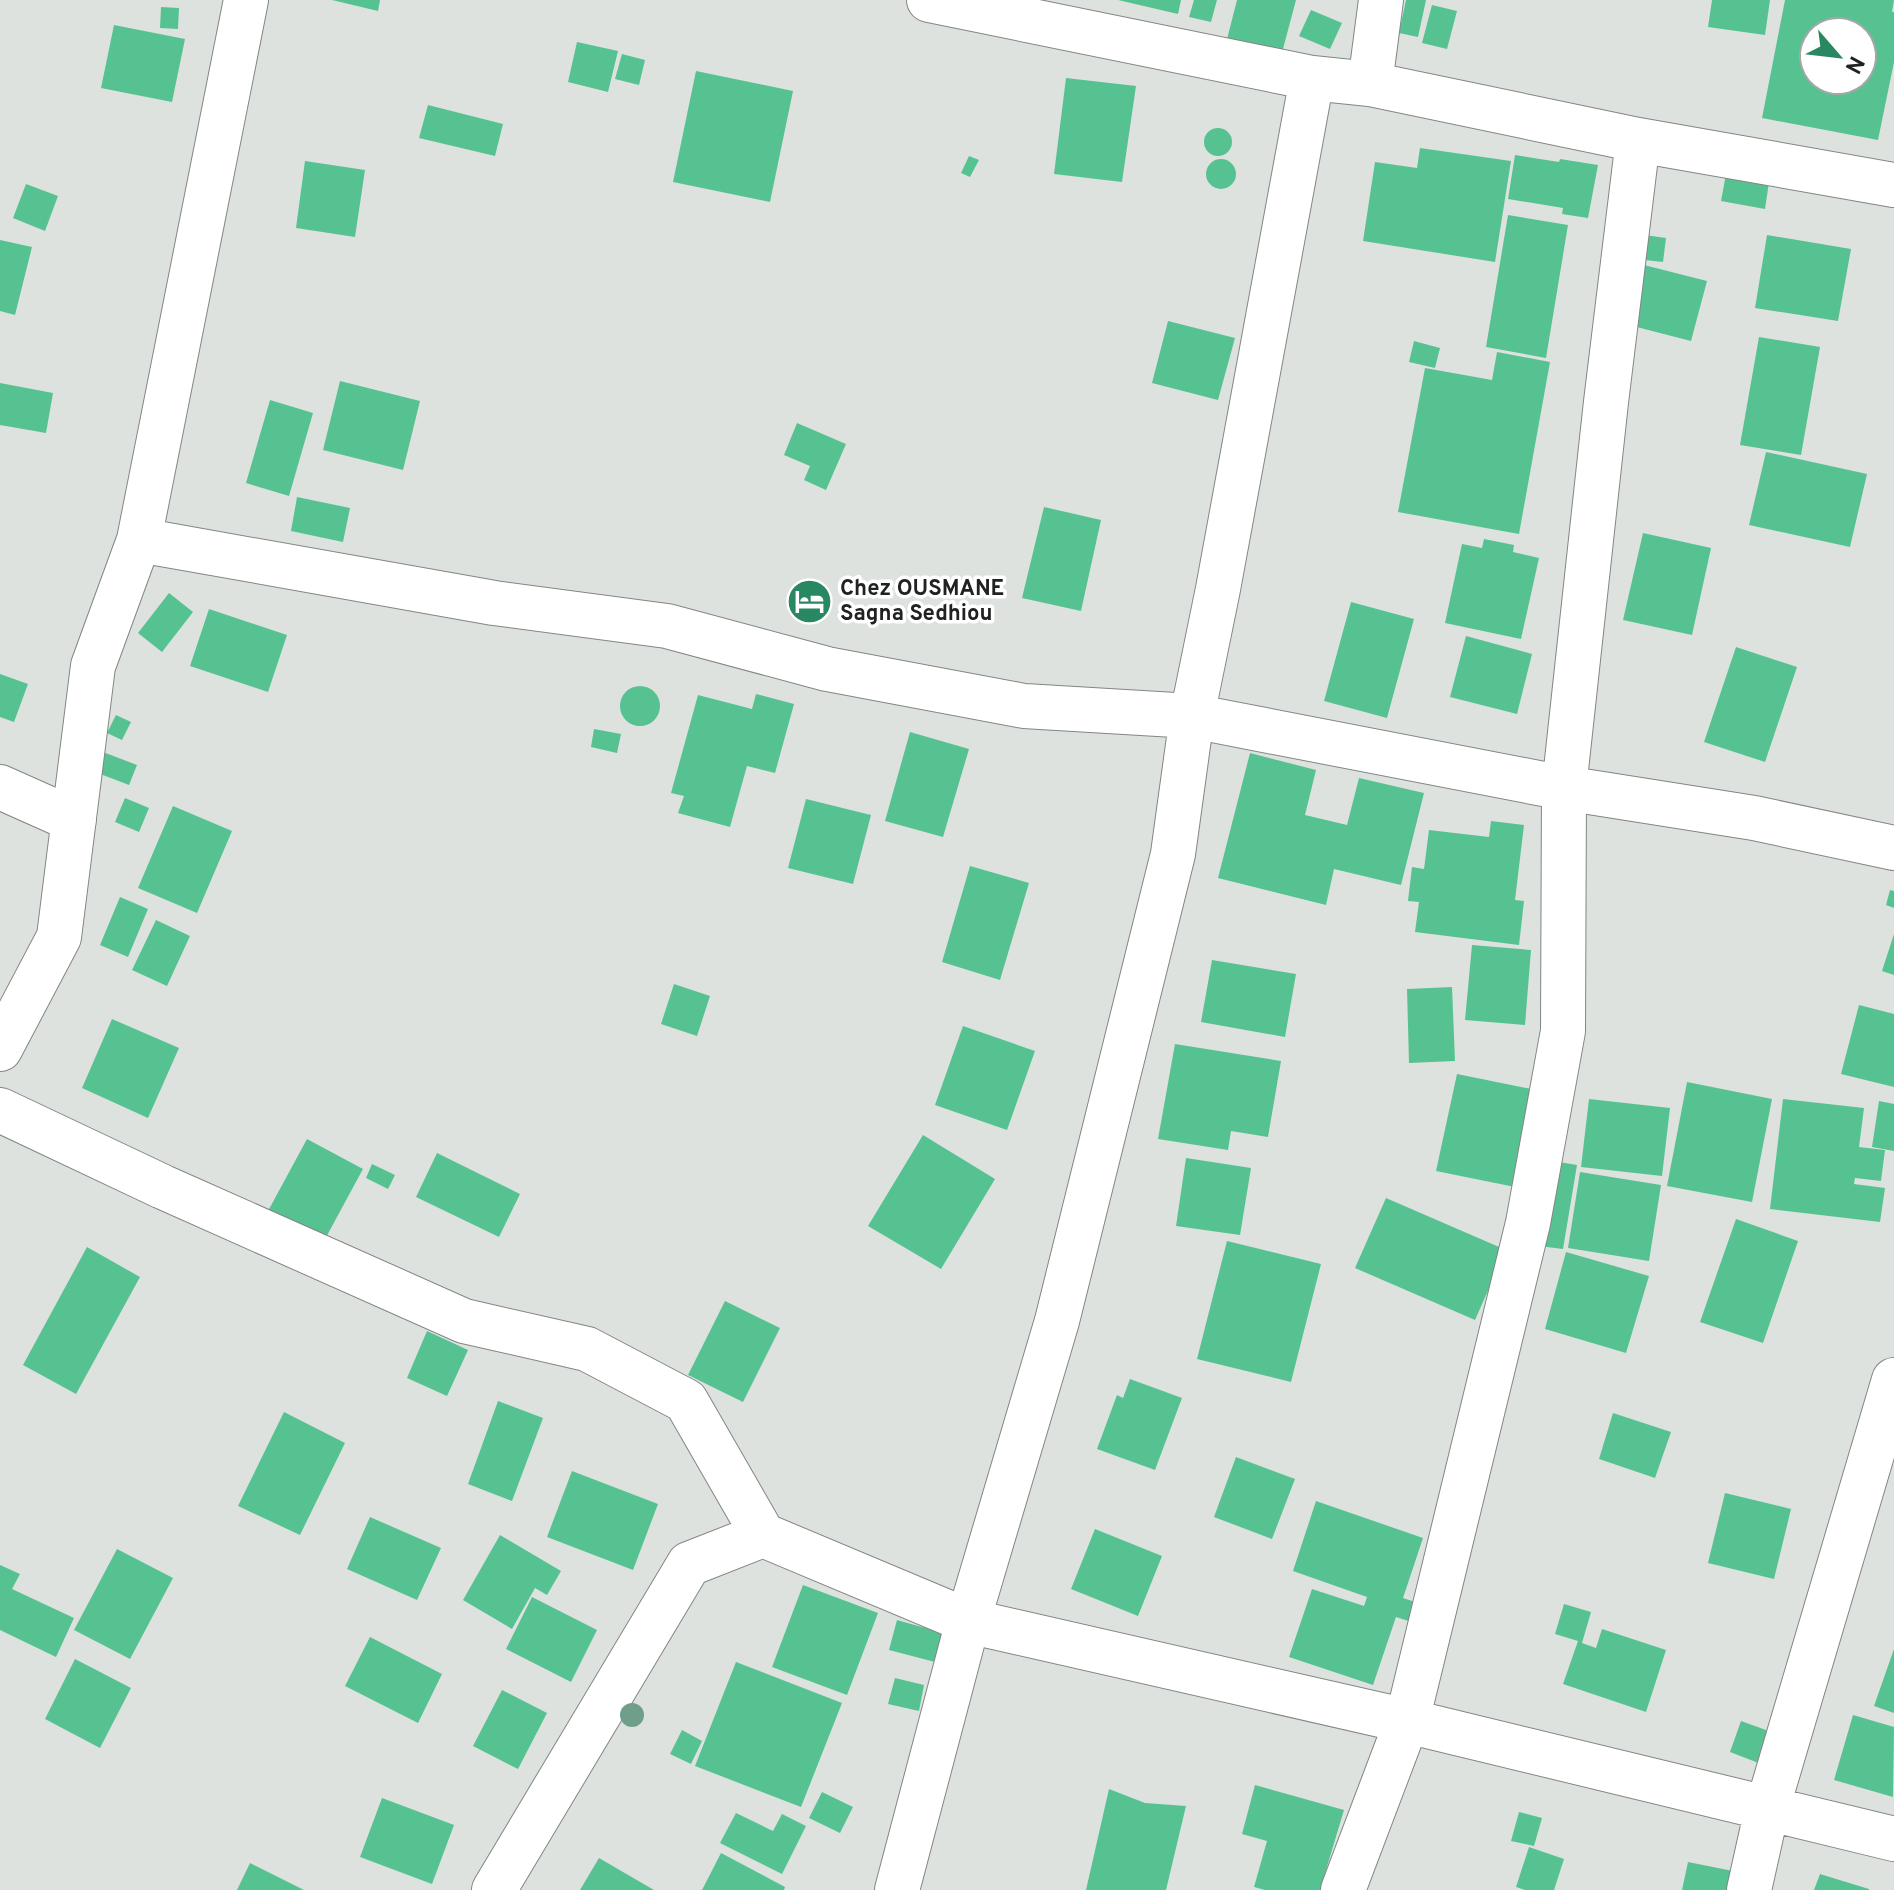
<svg xmlns="http://www.w3.org/2000/svg" width="1894" height="1890" viewBox="0 0 1894 1890" font-family="Overpass,sans-serif">
  <style>
    .building { fill: #56c292; fill-rule: evenodd }
    .lines { fill: none; stroke-linecap: round; stroke-linejoin: round }
    .minor-casing { stroke: #828684; stroke-width: 46 }
    .minor { stroke: #fff; stroke-width: 44 }
    .tree { fill: #6f9e8b }
    .labels { text-anchor: middle; dominant-baseline: central; stroke-width: 7; stroke-linejoin: round; paint-order: stroke }
    .poi-label { font-size: 22px; font-weight: bold; fill: #202221; stroke: #fff; text-anchor: start }
  </style>
  <rect width="100%" height="100%" fill="#dde2df"/>
  <path class="building" d="M332 0H380L378 11Z
    M1118 0H1181L1178 14Z
    M1194 0H1217L1211 22 1189 17Z
    M1237 0H1296L1279 64 1224 51Z
    M1406 0H1426L1418 37 1399 33Z
    M1712 0H1770L1765 35 1708 27Z
    M1785 0H1894L1892 12H1894V62L1878 140 1762 118ZM1814 32H1862V80H1814Z
    M1432 5 1457 11 1447 49 1422 43Z
    M161 7 179 8 178 29 160 28Z
    M1311 10 1342 23 1330 49 1299 36Z
    M114 25 185 39 172 102 101 88Z
    M577 42 618 51 608 92 568 82Z
    M622 54 645 60 639 85 615 79Z
    M696 71 793 91 770 202 673 182Z
    M1066 78 1136 86 1122 182 1054 174Z
    M428 105 503 124 495 156 419 138Z
    M1204 142a14 14 0 1 1 28 0a14 14 0 1 1-28 0Z
    M1420 148 1511 161 1495 262 1363 241 1375 162 1417 168Z
    M1515 155 1559 162 1560 159 1598 165 1588 218 1562 214 1563 208 1508 199Z
    M969 156 979 160 970 177 961 173Z
    M1206 174a15 15 0 1 1 30 0a15 15 0 1 1-30 0Z
    M305 161 365 170 355 237 296 228Z
    M1726 174 1769 182 1765 209 1721 201Z
    M26 184 58 196 45 231 13 218Z
    M1508 215 1568 225 1546 358 1486 347Z
    M1638 234 1666 238 1663 262 1635 259Z
    M1767 235 1851 249 1838 321 1755 308Z
    M0 240 32 247 15 315 0 311Z
    M1640 264 1707 281 1691 341 1625 324Z
    M1168 321 1235 338 1218 400 1152 383Z
    M1759 337 1820 347 1801 455 1740 445Z
    M1414 341 1440 348 1435 368 1409 362Z
    M1497 352 1550 362 1519 534 1398 512 1425 368 1492 380Z
    M340 381 420 401 403 470 323 450Z
    M0 383 53 393 46 433 0 425Z
    M270 400 313 413 289 496 246 483Z
    M797 423 846 444 826 490 804 480 810 466 784 455Z
    M1766 452 1867 474 1850 547 1749 525Z
    M297 497 350 508 343 542 291 531Z
    M1044 507 1101 520 1081 611 1022 598Z
    M1643 533 1711 548 1692 635 1623 620Z
    M1484 539 1514 545 1513 552 1539 558 1521 639 1445 623 1462 544 1482 548Z
    M169 593 193 612 162 652 138 633Z
    M1351 602 1414 619 1387 718 1324 701Z
    M209 609 287 635 268 692 190 666Z
    M1466 636 1532 654 1517 714 1450 697Z
    M1736 647 1797 667 1765 762 1704 742Z
    M0 674 28 684 14 722 0 717Z
    M620 706a20 20 0 1 1 40 0a20 20 0 1 1-40 0Z
    M756 694 794 704 775 773 747 766 730 827 678 813 684 796 671 793 698 695 752 709Z
    M116 715 131 722 122 740 107 733Z
    M594 729 621 734 617 753 591 747Z
    M910 732 969 749 943 837 885 821Z
    M103 752 137 765 129 785 95 772Z
    M1250 753 1316 770 1305 815 1347 825 1359 778 1424 793 1401 885 1334 869 1326 905 1218 878Z
    M125 798 149 808 139 832 115 822Z
    M806 799 871 815 853 884 788 868Z
    M173 806 232 831 197 913 138 888Z
    M1491 821 1524 825 1515 900 1524 901 1519 945 1415 932 1419 902 1408 901 1412 867 1424 869 1429 830 1489 837Z
    M970 866 1029 883 1000 980 942 962Z
    M1890 890 1894 891V908L1886 905Z
    M120 897 148 909 128 957 100 945Z
    M156 920 190 936 167 986 132 970Z
    M1894 934V975L1882 971Z
    M1472 945 1531 950 1525 1025 1465 1020Z
    M1212 960 1296 974 1285 1037 1201 1022Z
    M674 984 710 996 697 1036 661 1024Z
    M1452 987 1455 1061 1409 1063 1407 989Z
    M1859 1005 1894 1014V1087L1841 1074Z
    M112 1019 179 1048 148 1118 82 1088Z
    M963 1026 1035 1051 1007 1130 935 1105Z
    M1175 1044 1281 1061 1268 1137 1231 1131 1228 1150 1158 1139Z
    M1457 1074 1536 1090 1515 1187 1436 1171Z
    M1687 1082 1772 1099 1752 1202 1667 1186Z
    M1589 1099 1670 1108 1662 1176 1581 1167Z
    M1783 1099 1864 1108 1859 1147 1885 1150 1881 1181 1855 1178 1854 1184 1885 1188 1880 1222 1770 1209Z
    M1879 1101 1894 1104V1151L1872 1147Z
    M923 1135 995 1179 941 1269 868 1226Z
    M307 1139 363 1169 324 1241 268 1211Z
    M437 1153 520 1194 499 1237 416 1197Z
    M1186 1158 1251 1168 1240 1235 1176 1226Z
    M1553 1161 1577 1165 1563 1249 1539 1246Z
    M372 1164 395 1175 388 1189 366 1178Z
    M1580 1172 1661 1185 1649 1261 1568 1248Z
    M1386 1198 1506 1250 1475 1320 1355 1268Z
    M1736 1219 1798 1241 1763 1343 1700 1322Z
    M1227 1241 1321 1264 1291 1382 1197 1359Z
    M87 1247 140 1277 76 1394 23 1365Z
    M1566 1252 1649 1276 1626 1353 1545 1329Z
    M725 1301 780 1328 743 1402 688 1375Z
    M427 1331 468 1350 447 1396 407 1378Z
    M1130 1379 1182 1398 1155 1470 1097 1449 1117 1395 1123 1398Z
    M498 1401 543 1418 512 1501 468 1484Z
    M284 1412 345 1443 300 1535 238 1506Z
    M1613 1413 1671 1432 1655 1478 1599 1459Z
    M1236 1457 1295 1479 1272 1539 1214 1517Z
    M572 1471 658 1504 633 1570 547 1537Z
    M1725 1493 1791 1509 1774 1579 1708 1563Z
    M1316 1501 1423 1538 1403 1598 1424 1605 1418 1624 1396 1617 1373 1685 1289 1657 1312 1589 1364 1606 1367 1597 1293 1571Z
    M370 1517 441 1548 417 1600 347 1569Z
    M1095 1529 1162 1556 1138 1616 1071 1589Z
    M500 1535 561 1571 547 1595 535 1588 512 1629 463 1600Z
    M117 1549 173 1578 130 1659 74 1630Z
    M0 1565 20 1574 12 1589 74 1618 56 1657 0 1630Z
    M803 1585 878 1613 847 1695 772 1667Z
    M532 1597 597 1630 571 1682 506 1649Z
    M1564 1604 1591 1612 1582 1643 1596 1648 1602 1629 1666 1650 1646 1712 1563 1684 1578 1641 1555 1634Z
    M897 1620 943 1633 935 1662 889 1650Z
    M370 1637 442 1674 418 1723 345 1686Z
    M1894 1649V1713L1874 1706Z
    M75 1659 131 1688 100 1748 45 1719Z
    M736 1662 842 1703 801 1807 695 1766Z
    M895 1678 924 1685 919 1711 888 1704Z
    M502 1690 547 1713 518 1769 473 1746Z
    M1853 1715 1894 1727 1893 1797 1834 1780Z
    M1741 1721 1780 1735 1769 1767 1730 1752Z
    M682 1730 702 1741 691 1764 670 1754Z
    M1255 1785 1344 1810 1320 1890H1265L1254 1887 1267 1841 1242 1834Z
    M1109 1789 1145 1803 1186 1806 1166 1890H1086Z
    M822 1792 853 1807 840 1833 809 1818Z
    M382 1798 454 1825 432 1884 360 1857Z
    M1519 1812 1542 1818 1534 1846 1511 1841Z
    M736 1813 773 1831 782 1814 806 1826 782 1874 720 1843Z
    M1529 1847 1564 1859 1554 1890H1525L1516 1887Z
    M721 1853 785 1887 784 1890H702Z
    M599 1858 654 1890H580Z
    M1688 1862 1748 1874 1745 1890H1682Z
    M250 1863 304 1890H237Z
    M1820 1874 1869 1889V1890H1814Z"/>
  <g class="lines">
    <defs>
      <path id="minor" d="M929 0 1312 78 1370 84 1638 140 1894 185
        M1370 84 1381 0
        M139 540 494 603 667 626 827 669 1024 706 1192 716 1564 788 1754 818 1894 848
        M0 787 74 820
        M0 1049 59 937 93 666 139 540 246 0
        M0 1110 163 1187 464 1321 587 1349 686 1401 763 1535
        M494 1890 689 1564 763 1535 968 1621 1407 1721 1894 1839
        M897 1890 968 1621 1057 1321 1173 854 1192 716 1218 589 1312 78
        M1343 1890 1407 1721 1528 1223 1563 1031 1564 788 1606 402 1638 140
        M1749 1890 1767 1809 1894 1380"/>
    </defs>
    <use href="#minor" class="minor-casing"/>
    <use href="#minor" class="minor"/>
  </g>
  <circle class="tree" cx="632" cy="1715" r="12"/>
  <defs>
    <symbol id="hotel-disc" viewBox="-11 -11 22 22"><circle r="9.5" fill="#278861" stroke="#fff"/><path d="M-6-4.5h1.5V1H6V5H4.5V3h-9V5H-6ZM-4 0a1.8 1.8 0 1 1 3.6 0ZM.5 0V-2.5h3Q6-2.5 6 0Z" fill="#fff"/></symbol>
  </defs>
  <g fill-rule="evenodd">
    <use href="#hotel-disc" x="784" y="576" width="51" height="51"/>
  </g>
  <g class="labels">
    <g class="poi-label">
      <text x="840" y="589">Chez OUSMANE<tspan x="840" dy="25">Sagna Sedhiou</tspan></text>
    </g>
  </g>
  <g transform="translate(1838 56) rotate(118)"><circle r="38" fill="#ffffff" stroke="#a6a7a6" stroke-width="2"/>
  <path d="M0-6L14 30L0 20L-14 30Z" fill="#278861"/>
  <text y="-12" font-size="22" font-weight="bold" text-anchor="middle" fill="#202221">N</text>
  </g>
</svg>
